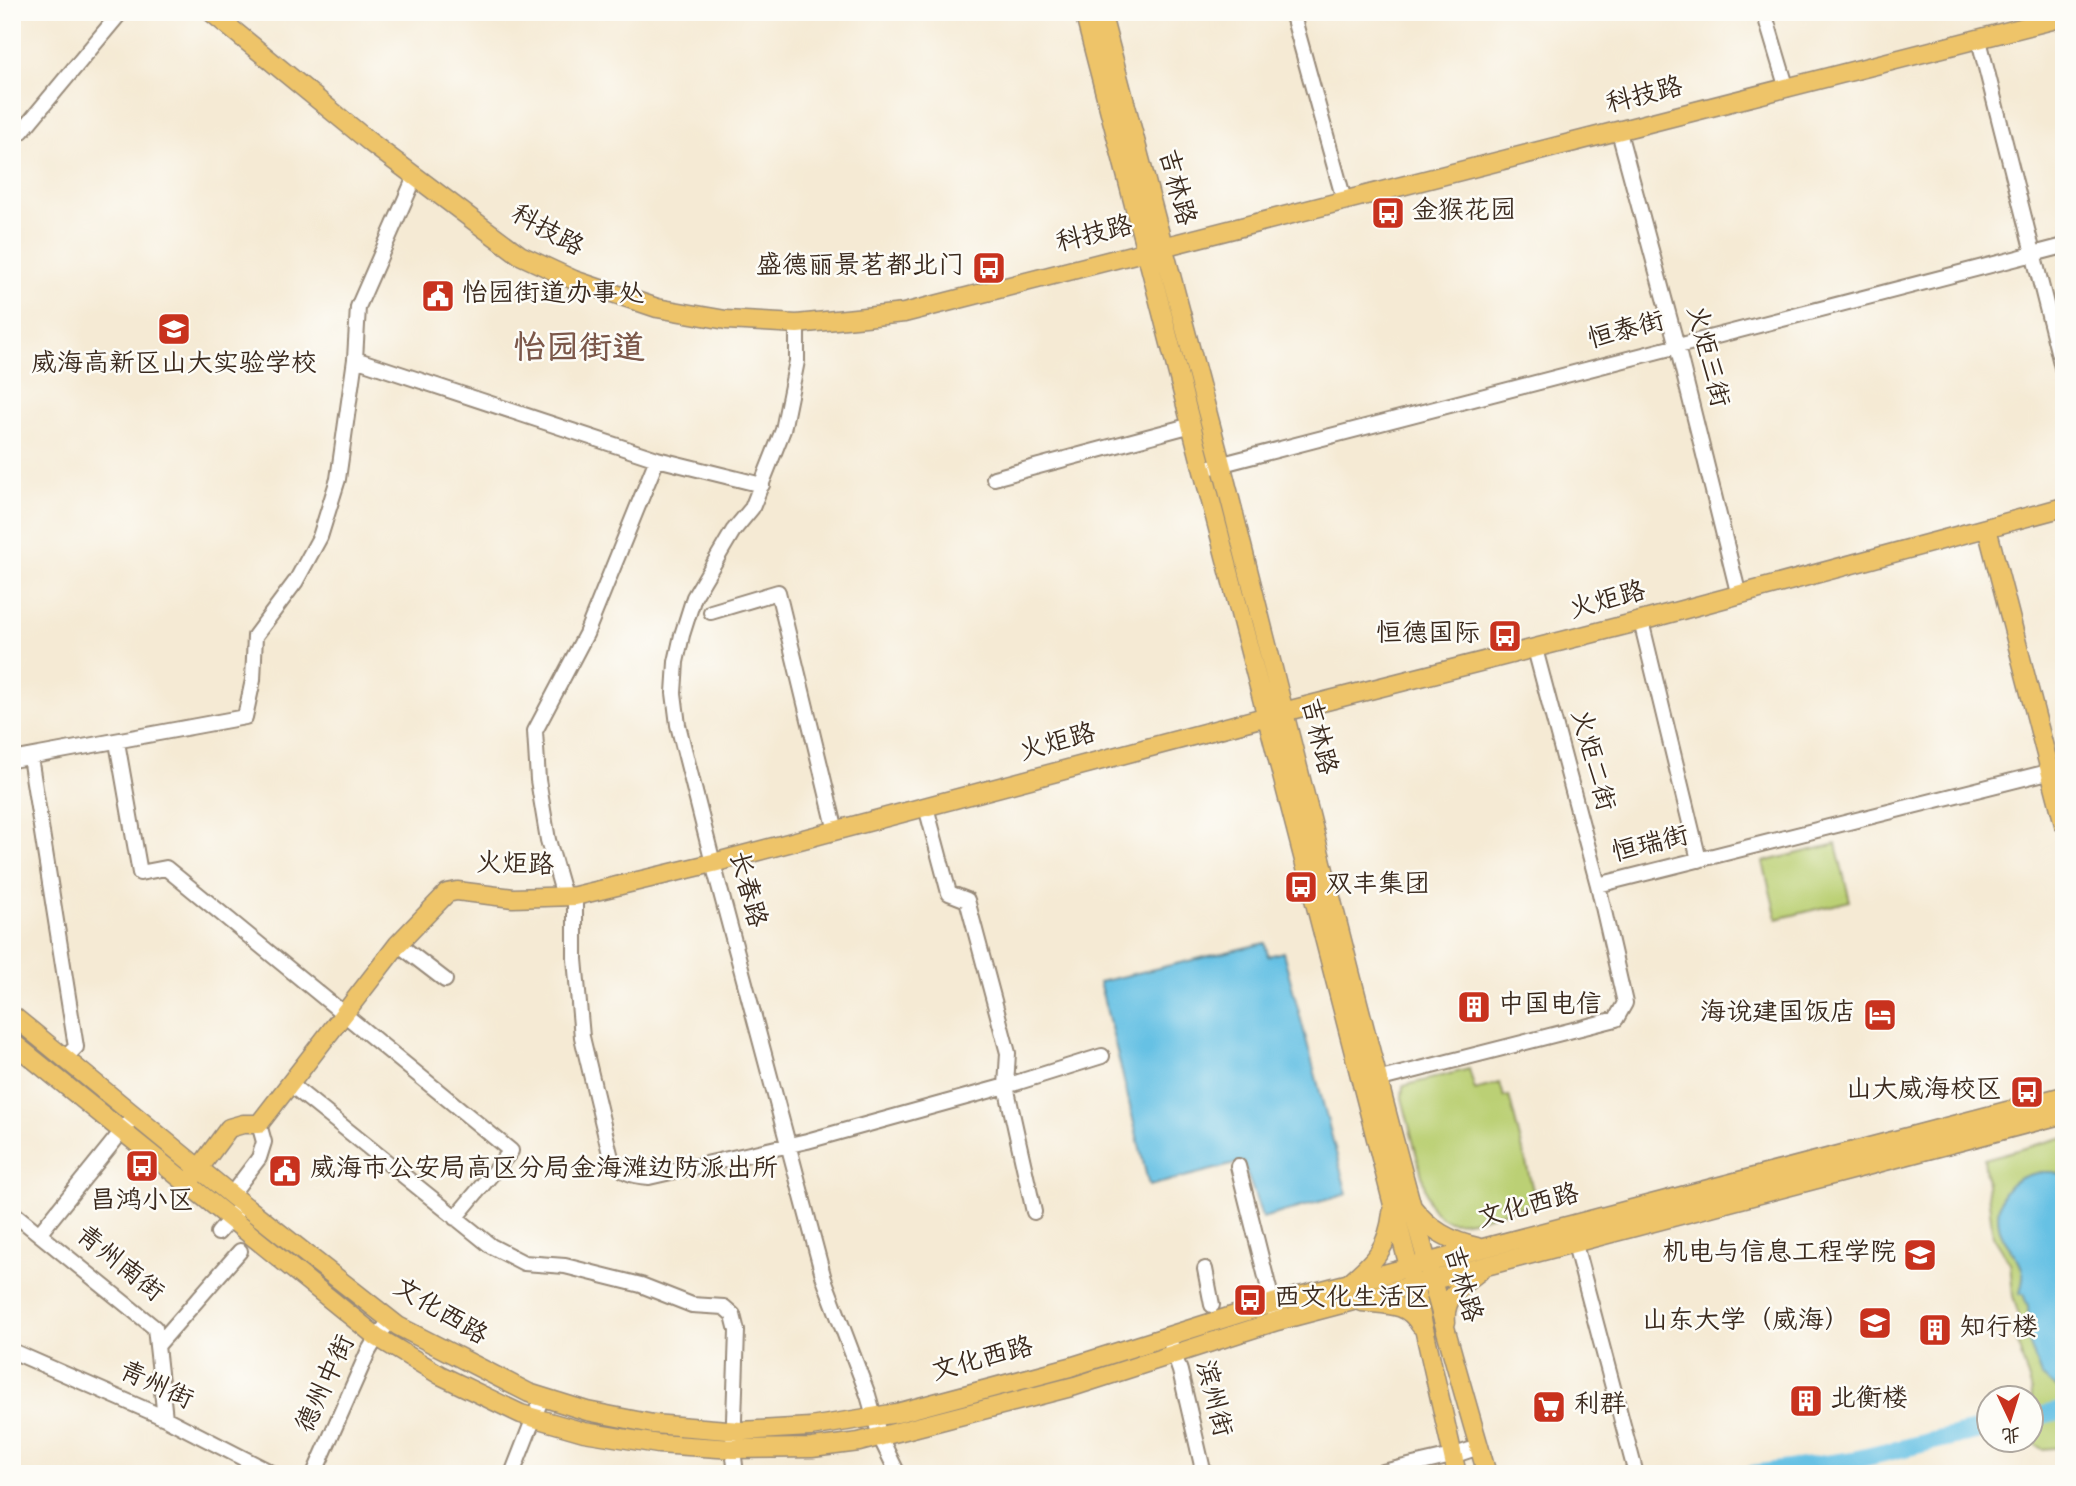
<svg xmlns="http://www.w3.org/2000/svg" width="2076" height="1486" viewBox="0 0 2076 1486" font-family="'Gochi Hand','LXGW WenKai TC',sans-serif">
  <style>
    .green { fill: #bbd074; stroke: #7b7d49; stroke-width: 2 }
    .water { fill: #66c1e4; stroke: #507681; stroke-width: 2 }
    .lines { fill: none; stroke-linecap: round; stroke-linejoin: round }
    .river { stroke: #66c1e4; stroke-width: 18 }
    .minor-casing { stroke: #988a79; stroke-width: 18 }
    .major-casing { stroke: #988a79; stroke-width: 21 }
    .minor { stroke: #fff; stroke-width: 14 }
    .major { stroke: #eec469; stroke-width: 18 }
    .labels { text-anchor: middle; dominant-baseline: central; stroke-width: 5; stroke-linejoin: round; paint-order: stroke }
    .street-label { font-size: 26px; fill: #3b2a1e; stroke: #fdfcf7 }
    .poi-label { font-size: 26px; fill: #3b2a1e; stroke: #fdfcf7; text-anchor: start }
    .district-label { font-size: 33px; font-weight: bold; fill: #7c584a; stroke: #fdfcf7 }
  </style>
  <rect width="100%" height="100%" fill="#fdfcf7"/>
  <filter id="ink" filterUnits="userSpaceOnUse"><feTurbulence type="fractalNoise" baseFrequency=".0143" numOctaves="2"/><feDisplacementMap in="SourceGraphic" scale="14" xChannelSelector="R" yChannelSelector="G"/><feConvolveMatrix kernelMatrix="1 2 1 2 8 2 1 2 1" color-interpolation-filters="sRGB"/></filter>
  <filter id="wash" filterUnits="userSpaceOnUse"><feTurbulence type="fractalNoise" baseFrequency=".00686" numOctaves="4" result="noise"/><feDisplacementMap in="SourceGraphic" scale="28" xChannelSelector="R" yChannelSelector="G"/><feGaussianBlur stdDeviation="1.57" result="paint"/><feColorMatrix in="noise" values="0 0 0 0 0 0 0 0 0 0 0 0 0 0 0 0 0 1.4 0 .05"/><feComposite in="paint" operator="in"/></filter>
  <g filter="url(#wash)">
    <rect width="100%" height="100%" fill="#f5ead4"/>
    <path class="green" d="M1836 844 1850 901 1777 919 1763 862Z
      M1469 1069 1475 1090 1500 1083 1504 1097 1509 1096 1536 1202C1517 1207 1467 1226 1449 1221 1439 1218 1434 1211 1429 1203L1402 1098 1403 1086Z
      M2061 1138H2064V1447L2042 1449 2030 1441 2032 1391 2017 1342 2020 1319 2013 1296 2010 1263 1993 1236 1984 1159Z"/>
    <path class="water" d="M1265 943 1268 956 1283 952 1347 1194 1262 1218C1257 1198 1249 1182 1243 1162L1149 1186C1132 1118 1118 1050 1099 982Z
      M2041 1172H2054L2064 1176V1391L2055 1387 2041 1376 2027 1337 2029 1325 2028 1307 2023 1294H2020C2021 1287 2024 1279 2023 1273 2020 1258 2011 1251 2004 1239 1993 1218 1997 1189 2020 1178 2026 1175 2034 1174 2041 1172Z"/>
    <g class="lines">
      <path class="river" d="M2030 1418 2064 1410
        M1753 1474 1854 1460 1988 1428"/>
    </g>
  </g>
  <g filter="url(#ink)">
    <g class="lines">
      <defs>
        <path id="minor" d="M1292 12 1344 200
          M1764 12 1787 89
          M1979 40 2064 375
          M1619 132 1677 346 1739 596
          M12 138 22 131 121 12
          M797 324V361L783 430 752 508 733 531 694 597 682 635 676 662 674 693 678 725 713 863 824 1279 868 1395 880 1437 898 1474
          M355 359 657 459 762 485
          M1211 467 2064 246
          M994 478 1192 425
          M711 612 778 592 836 831
          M1641 621 1699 860
          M1535 649 1598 885
          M117 742 140 873 166 868 511 1151 455 1218
          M30 757 76 1047 65 1058
          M12 760 245 717 253 680 255 636 296 581 320 537 338 479 355 359 358 307 415 177
          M926 807 949 893 967 900 1008 1053 1006 1086 1034 1212
          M564 896 548 840 538 780 535 731 586 634 657 459
          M575 896V959L582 1037 611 1158C620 1172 632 1176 649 1177L807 1141 1006 1086 1102 1056
          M398 944 445 980
          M1369 1082 1616 1019 1625 1003 1598 885 2064 768
          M290 1084 491 1246 524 1263 565 1266 641 1285 692 1305 724 1307 733 1315 737 1331 733 1449 736 1474
          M1238 1166 1275 1313
          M231 1195 259 1158 264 1142 259 1124
          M12 1212 155 1328 165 1418
          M218 1233 243 1204
          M1572 1233 1636 1474
          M39 1234 135 1115
          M1205 1269 1212 1305
          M1168 1336 1180 1371 1204 1474
          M157 1346 240 1251
          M12 1351 165 1418 274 1474
          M314 1474 368 1352 377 1337 391 1320
          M512 1474 542 1397
          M1374 1474 1452 1456 1479 1447"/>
        <path id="major" d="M211 12 371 143 481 226 520 255 574 280 657 308 726 320 797 324 904 313 2064 17
          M1084 12 1362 1084 1418 1302 1457 1474
          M1101 12C1141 167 1184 320 1224 475 1309 809 1390 1143 1487 1474
          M1987 528 2064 824
          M12 1015 235 1198 398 1326 529 1393 587 1411 653 1424 740 1431 810 1427 897 1413 1070 1367 1273 1303 2064 1096
          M12 1042 377 1337 440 1375 521 1414 584 1432 658 1444 733 1449 812 1448 859 1442 1075 1386 1277 1321 2064 1114
          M192 1178 229 1128 243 1124H259L398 944 447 893 457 891 513 898 575 896 713 863 1283 712 1641 621 2064 507
          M1413 1208C1430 1230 1450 1241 1477 1247
          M1350 1282C1376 1260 1388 1247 1392 1213
          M1362 1302C1386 1305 1408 1302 1420 1325
          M1446 1322C1443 1297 1462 1285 1480 1271"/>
      </defs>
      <use href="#minor" class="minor-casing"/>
      <use href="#major" class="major-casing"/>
      <use href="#minor" class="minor"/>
      <use href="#major" class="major"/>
    </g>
  </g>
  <defs>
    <symbol id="bus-square" viewBox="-11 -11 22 22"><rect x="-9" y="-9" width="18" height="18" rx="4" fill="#c8321e" stroke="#fdfcf7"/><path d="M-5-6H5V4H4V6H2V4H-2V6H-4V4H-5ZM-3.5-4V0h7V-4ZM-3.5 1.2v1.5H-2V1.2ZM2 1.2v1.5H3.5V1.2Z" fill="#fff"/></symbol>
    <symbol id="civic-square" viewBox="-11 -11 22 22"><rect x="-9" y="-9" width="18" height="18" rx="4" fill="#c8321e" stroke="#fdfcf7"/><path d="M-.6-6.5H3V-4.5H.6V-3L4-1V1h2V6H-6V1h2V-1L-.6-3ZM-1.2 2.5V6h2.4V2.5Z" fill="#fff"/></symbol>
    <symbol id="school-square" viewBox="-11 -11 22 22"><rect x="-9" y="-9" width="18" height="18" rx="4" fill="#c8321e" stroke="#fdfcf7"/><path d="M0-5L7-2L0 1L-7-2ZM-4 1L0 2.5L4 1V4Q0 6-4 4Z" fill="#fff"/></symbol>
    <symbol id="building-square" viewBox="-11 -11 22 22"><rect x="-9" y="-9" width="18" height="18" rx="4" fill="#c8321e" stroke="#fdfcf7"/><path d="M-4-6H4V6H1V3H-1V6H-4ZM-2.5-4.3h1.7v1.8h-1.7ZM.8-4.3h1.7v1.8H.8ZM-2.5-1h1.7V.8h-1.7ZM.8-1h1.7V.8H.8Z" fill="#fff"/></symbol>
    <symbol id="hotel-square" viewBox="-11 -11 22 22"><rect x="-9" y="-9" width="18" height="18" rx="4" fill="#c8321e" stroke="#fdfcf7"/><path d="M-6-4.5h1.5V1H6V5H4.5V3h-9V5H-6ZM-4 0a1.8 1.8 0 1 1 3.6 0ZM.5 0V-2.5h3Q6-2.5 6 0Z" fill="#fff"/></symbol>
    <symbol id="university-square" viewBox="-11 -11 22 22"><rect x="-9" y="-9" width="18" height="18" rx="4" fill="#c8321e" stroke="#fdfcf7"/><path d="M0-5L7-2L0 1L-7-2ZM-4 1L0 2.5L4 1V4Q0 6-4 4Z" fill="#fff"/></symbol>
    <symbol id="supermarket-square" viewBox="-11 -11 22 22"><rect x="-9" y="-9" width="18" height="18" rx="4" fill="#c8321e" stroke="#fdfcf7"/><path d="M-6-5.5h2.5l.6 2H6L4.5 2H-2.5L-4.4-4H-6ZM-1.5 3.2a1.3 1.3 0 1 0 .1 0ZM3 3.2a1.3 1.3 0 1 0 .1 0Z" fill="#fff"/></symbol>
  </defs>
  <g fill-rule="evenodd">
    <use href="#bus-square" x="1369" y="194" width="38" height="38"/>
    <use href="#bus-square" x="970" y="249" width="38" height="38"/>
    <use href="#civic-square" x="419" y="277" width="38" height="38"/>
    <use href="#school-square" x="155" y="310" width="38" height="38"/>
    <use href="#bus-square" x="1486" y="617" width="38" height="38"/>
    <use href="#bus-square" x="1282" y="868" width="38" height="38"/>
    <use href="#building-square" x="1455" y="988" width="38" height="38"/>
    <use href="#hotel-square" x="1861" y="996" width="38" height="38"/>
    <use href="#bus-square" x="2008" y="1073" width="38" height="38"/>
    <use href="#bus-square" x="123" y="1147" width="38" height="38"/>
    <use href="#civic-square" x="266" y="1152" width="38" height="38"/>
    <use href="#university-square" x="1901" y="1236" width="38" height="38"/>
    <use href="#bus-square" x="1231" y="1281" width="38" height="38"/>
    <use href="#university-square" x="1856" y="1304" width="38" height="38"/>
    <use href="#building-square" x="1916" y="1311" width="38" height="38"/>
    <use href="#building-square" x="1787" y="1382" width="38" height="38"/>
    <use href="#supermarket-square" x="1530" y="1388" width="38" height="38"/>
  </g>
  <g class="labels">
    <g class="street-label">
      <text transform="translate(1645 98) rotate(-14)">科技路</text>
      <text transform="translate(1174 188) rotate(75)">吉林路</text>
      <text transform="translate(546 233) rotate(29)">科技路</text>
      <text transform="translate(1095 237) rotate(-14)">科技路</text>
      <text transform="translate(1627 333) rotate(-15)">恒泰街</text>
      <text transform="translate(1705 357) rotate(76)">火炬三街</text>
      <text transform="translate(1608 603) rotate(-15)">火炬路</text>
      <text transform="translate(1316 737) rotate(76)">吉林路</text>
      <text transform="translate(1058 745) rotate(-15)">火炬路</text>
      <text transform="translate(1590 761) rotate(75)">火炬二街</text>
      <text transform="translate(1651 847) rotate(-14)">恒瑞街</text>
      <text transform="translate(515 867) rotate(2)">火炬路</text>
      <text transform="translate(745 890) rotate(75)">长春路</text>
      <text transform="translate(1529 1209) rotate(-15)">文化西路</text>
      <text transform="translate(118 1266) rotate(39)">青州南街</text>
      <text transform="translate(1460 1285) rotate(74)">吉林路</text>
      <text transform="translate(439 1314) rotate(31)">文化西路</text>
      <text transform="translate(983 1362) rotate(-15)">文化西路</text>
      <text transform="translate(328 1385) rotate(-65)">德州中街</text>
      <text transform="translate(155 1388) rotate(25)">青州街</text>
      <text transform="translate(1211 1399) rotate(76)">滨州街</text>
    </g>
    <g class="poi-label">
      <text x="1412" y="213">金猴花园</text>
      <text x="964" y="268" text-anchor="end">盛德丽景茗都北门</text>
      <text x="462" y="296">怡园街道办事处</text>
      <text x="174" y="366" text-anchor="middle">威海高新区山大实验学校</text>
      <text x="1480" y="636" text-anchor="end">恒德国际</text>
      <text x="1326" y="887">双丰集团</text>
      <text x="1498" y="1007">中国电信</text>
      <text x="1856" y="1015" text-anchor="end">海说建国饭店</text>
      <text x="2002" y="1092" text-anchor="end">山大威海校区</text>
      <text x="310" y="1171">威海市公安局高区分局金海滩边防派出所</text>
      <text x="142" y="1203" text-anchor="middle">昌鸿小区</text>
      <text x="1896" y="1255" text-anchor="end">机电与信息工程学院</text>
      <text x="1274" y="1300">西文化生活区</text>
      <text x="1850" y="1323" text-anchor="end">山东大学（威海）</text>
      <text x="1960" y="1330">知行楼</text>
      <text x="1830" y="1401">北衡楼</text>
      <text x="1574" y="1407">利群</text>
    </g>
    <g class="district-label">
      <text x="579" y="352">怡园街道</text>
    </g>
  </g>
  <rect width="2076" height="1486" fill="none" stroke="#fdfcf7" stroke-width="42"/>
  <g transform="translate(2010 1419) rotate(176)"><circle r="33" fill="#fdfcf7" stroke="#afa8a0" stroke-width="2"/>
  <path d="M0-5L12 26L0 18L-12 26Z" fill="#c8321e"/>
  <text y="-10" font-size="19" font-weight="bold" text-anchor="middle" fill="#3b2a1e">北</text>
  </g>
</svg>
